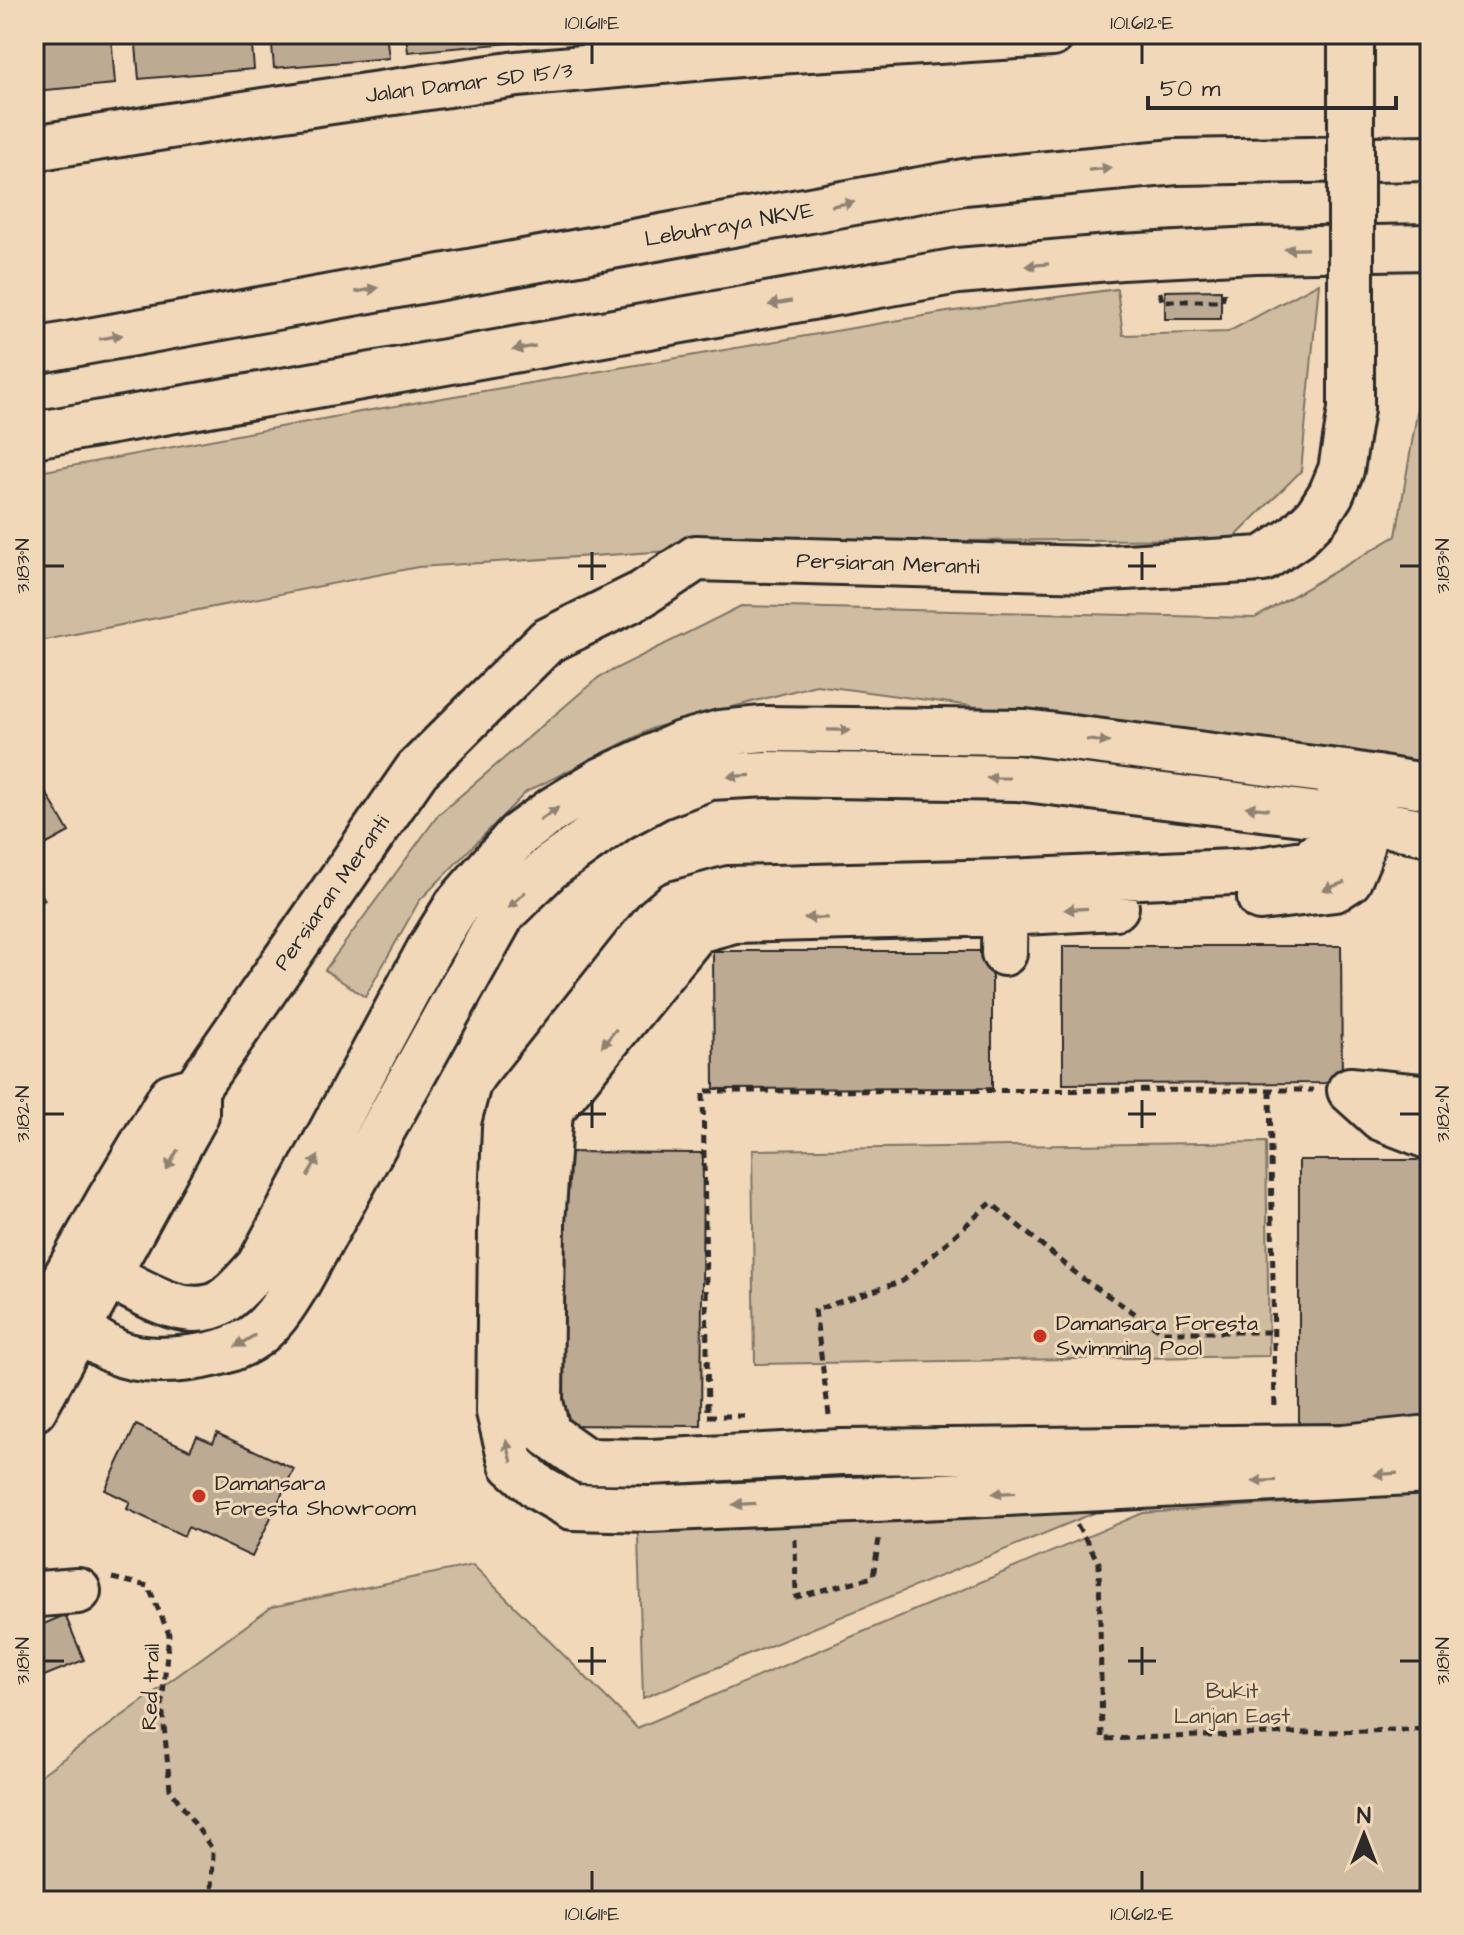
<svg xmlns="http://www.w3.org/2000/svg" width="1464" height="1935" viewBox="0 0 1464 1935" font-family="'Architects Daughter',sans-serif">
  <style>
    .green { fill: #d0bca0; stroke: #7e7466; stroke-width: 2 }
    .building { fill: #bdaa93; stroke: #2b2b2b; stroke-width: 2 }
    .lines { fill: none; stroke-linecap: round; stroke-linejoin: round }
    .minor-casing { stroke: #2b2b2b; stroke-width: 50 }
    .highway-casing { stroke: #2b2b2b; stroke-width: 50 }
    .path { stroke: #2b2b2b; stroke-width: 5; stroke-dasharray: 8 6; stroke-linecap: butt }
    .minor { stroke: #f0d8b8; stroke-width: 44 }
    .highway { stroke: #f0d8b8; stroke-width: 44 }
    .minor-bridge-casing { stroke: #2b2b2b; stroke-width: 50; stroke-linecap: butt }
    .minor-bridge { stroke: #f0d8b8; stroke-width: 44 }
    .oneway { fill: #8e8272 }
    .ticks { fill: none; stroke: #2b2b2b; stroke-width: 3 }
    .poi-dot { fill: #c8321e; stroke: #f0d8b8; stroke-width: 3 }
    .labels { text-anchor: middle; dominant-baseline: central; stroke-width: 6; stroke-linejoin: round; paint-order: stroke }
    .street-label { font-size: 22px; fill: #2b2b2b; stroke: #f0d8b8 }
    .poi-label { font-size: 22px; fill: #2b2b2b; stroke: #f0d8b8; text-anchor: start }
    .park-label { font-size: 22px; fill: #4c4842; stroke: #f0d8b8 }
    .neatline { fill: none; stroke: #2b2b2b; stroke-width: 3 }
    .ticks-label { font-size: 20px; text-anchor: middle; fill: #2b2b2b }
  </style>
  <rect width="100%" height="100%" fill="#f0d8b8"/>
  <filter id="ink" filterUnits="userSpaceOnUse"><feTurbulence type="fractalNoise" baseFrequency=".0125" numOctaves="2"/><feDisplacementMap in="SourceGraphic" scale="16" xChannelSelector="R" yChannelSelector="G"/><feConvolveMatrix kernelMatrix="1 2 1 2 8 2 1 2 1" color-interpolation-filters="sRGB"/></filter>
  <g filter="url(#ink)">
    <path class="green" d="M1319 283 1301 471 1233 539 813 542 418 567 34 642V473L360 412 947 312 1117 289 1123 335 1228 332Z
      M1430 337V768L816 685 653 728 526 792 419 901 365 997 325 970 439 814 599 677 741 606 1255 618 1396 536Z
      M1266 1142 1269 1356 755 1364 752 1150Z
      M1150 1490 643 1698 637 1504Z
      M1430 1493V1901H34V1780L272 1607 473 1565 637 1728 1143 1513Z"/>
    <path class="building" d="M34 34H111L115 84 34 91Z
      M135 34H251L254 69 139 79Z
      M271 34H386L389 58 274 68Z
      M406 34H522V42L408 52Z
      M1221 290V319H1165V291Z
      M44 789 69 832 34 851V794Z
      M34 882 45 900 34 906Z
      M1063 946H1341L1342 1083 1063 1084Z
      M713 951H992V1088L714 1089Z
      M555 1152 703 1153 701 1426 554 1425Z
      M1299 1160H1430V1428H1299Z
      M136 1425 190 1450 197 1436 213 1443 217 1433 294 1469 252 1557 188 1527 184 1536 127 1509 130 1502 105 1490Z
      M65 1615 84 1660 34 1680V1628Z
      M34 1709 41 1724 34 1727Z"/>
    <g class="lines">
      <defs>
        <path id="minor" d="M34 148 263 111 517 74 761 52 1052 34
          M1345 773 1326 848 1309 862 1254 871 1005 882 729 889 675 904 657 919 512 1101 505 1128 501 1229 499 1412 512 1464 539 1488 572 1507 649 1509 986 1494 1430 1471
          M1260 898 1335 889 1349 880 1358 859 1378 778
          M1116 907 1005 913 734 920 697 930 550 1111 542 1223 540 1402 548 1434 586 1461 651 1462 841 1452 1343 1447 1430 1438
          M1004 953 1005 884
          M1350 1090 1381 1118 1430 1137
          M1350 1090 1430 1098
          M109 1200V1228L87 1274 82 1298V1323L78 1330C90 1337 103 1346 116 1352 149 1367 218 1359 249 1340 271 1327 284 1305 297 1284L503 913 550 867 619 818 658 797 710 777 767 774 1017 778 1368 821 1430 833
          M87 1295 103 1283 109 1275C141 1291 187 1323 222 1302 236 1293 248 1278 259 1266L428 952 457 905 518 835 554 809 602 780 681 744 720 733 763 729 1025 732 1345 773 1430 787
          M34 1333 109 1200 171 1096 196 1089
          M34 1409 196 1115V1089L417 770 547 641 642 594 696 558 1091 569 1263 559 1296 537 1317 516 1331 494 1341 470 1351 409V339
          M34 1593 39 1594 78 1591"/>
        <path id="highway" d="M34 351 964 182 1176 162 1430 158
          M34 435 958 271 1121 257 1254 250 1430 247"/>
      </defs>
      <use href="#minor" class="minor-casing"/>
      <use href="#highway" class="highway-casing"/>
      <path class="path" d="M1160 292 1162 301H1222L1225 289
        M1270 1090 1275 1412
        M829 1415 815 1310 903 1281 991 1203 1083 1279 1163 1332H1273
        M744 1416H708L703 1091 1313 1090
        M1077 1525 1099 1563 1102 1739 1430 1729
        M795 1539 796 1597 873 1577 879 1539H881
        M112 1578 148 1586 169 1634 162 1704 170 1789 213 1850 212 1901"/>
      <use href="#minor" class="minor"/>
      <use href="#highway" class="highway"/>
      <defs>
        <path id="minor-bridge" d="M1351 339V44"/>
      </defs>
      <use href="#minor-bridge" class="minor-bridge-casing"/>
      <use href="#minor-bridge" class="minor-bridge"/>
    </g>
    <defs><path id="oneway-solid" d="M-6-.8H1V-3.2L6.5 0L1 3.2V.8H-6Z" transform="scale(2)"/></defs>
    <g class="oneway">
      <use href="#oneway-solid" transform="translate(1100 169) rotate(-5)"/>
      <use href="#oneway-solid" transform="translate(843 204) rotate(-10)"/>
      <use href="#oneway-solid" transform="translate(1296 249) rotate(179)"/>
      <use href="#oneway-solid" transform="translate(1037 265) rotate(175)"/>
      <use href="#oneway-solid" transform="translate(367 290) rotate(-10)"/>
      <use href="#oneway-solid" transform="translate(780 303) rotate(170)"/>
      <use href="#oneway-solid" transform="translate(111 337) rotate(-10)"/>
      <use href="#oneway-solid" transform="translate(524 348) rotate(170)"/>
      <use href="#oneway-solid" transform="translate(839 730) rotate(1)"/>
      <use href="#oneway-solid" transform="translate(1098 741) rotate(7)"/>
      <use href="#oneway-solid" transform="translate(739 776) rotate(177)"/>
      <use href="#oneway-solid" transform="translate(998 778) rotate(180)"/>
      <use href="#oneway-solid" transform="translate(1257 808) rotate(-173)"/>
      <use href="#oneway-solid" transform="translate(549 814) rotate(-35)"/>
      <use href="#oneway-solid" transform="translate(1334 886) rotate(160)"/>
      <use href="#oneway-solid" transform="translate(517 900) rotate(136)"/>
      <use href="#oneway-solid" transform="translate(1076 909) rotate(177)"/>
      <use href="#oneway-solid" transform="translate(816 918) rotate(179)"/>
      <use href="#oneway-solid" transform="translate(609 1038) rotate(129)"/>
      <use href="#oneway-solid" transform="translate(172 1160) rotate(119)"/>
      <use href="#oneway-solid" transform="translate(313 1166) rotate(-62)"/>
      <use href="#oneway-solid" transform="translate(245 1341) rotate(149)"/>
      <use href="#oneway-solid" transform="translate(509 1451) rotate(-105)"/>
      <use href="#oneway-solid" transform="translate(1386 1474) rotate(176)"/>
      <use href="#oneway-solid" transform="translate(1264 1481) rotate(177)"/>
      <use href="#oneway-solid" transform="translate(1004 1493) rotate(177)"/>
      <use href="#oneway-solid" transform="translate(744 1504) rotate(177)"/>
    </g>
  </g>
  <path class="ticks" d="M592 44V64M1142 44V64M592 552V580M1142 552V580M44 566H64M578 566H606M1128 566H1156M1400 566H1420M592 1100V1128M1142 1100V1128M44 1114H64M578 1114H606M1128 1114H1156M1400 1114H1420M592 1647V1675M1142 1647V1675M44 1661H64M578 1661H606M1128 1661H1156M1400 1661H1420M592 1871V1891M1142 1871V1891"/>
  <g class="poi-dot">
    <circle cx="1040" cy="1336" r="8"/>
    <circle cx="199" cy="1496" r="8"/>
  </g>
  <g class="labels">
    <g class="street-label">
      <text transform="translate(469 83) rotate(-7)">Jalan Damar SD 15/3</text>
      <text transform="translate(729 225) rotate(-10)">Lebuhraya NKVE</text>
      <text transform="translate(888 564) rotate(2)">Persiaran Meranti</text>
      <text transform="translate(332 893) rotate(-55)">Persiaran Meranti</text>
      <text transform="translate(151 1687) rotate(-88)">Red trail</text>
    </g>
    <g class="poi-label">
      <text x="1056" y="1323">Damansara Foresta<tspan x="1056" dy="25">Swimming Pool</tspan></text>
      <text x="215" y="1483">Damansara<tspan x="215" dy="25">Foresta Showroom</tspan></text>
    </g>
    <g class="park-label">
      <text x="1232" y="1691">Bukit<tspan x="1232" dy="25">Lanjan East</tspan></text>
    </g>
  </g>
  <rect width="1464" height="1935" fill="none" stroke="#f0d8b8" stroke-width="88"/>
  <g transform="translate(1364 1835)" stroke="#f0d8b8" stroke-width="6" paint-order="stroke">
  <path d="M0-6L14 30L0 20L-14 30Z" fill="#2b2b2b"/>
  <text y="-12" font-size="22" font-weight="bold" text-anchor="middle" fill="#2b2b2b">N</text>
  </g>
  <path d="M1148 96v12h248v-12" fill="none" stroke="#2b2b2b" stroke-width="4"/>
  <text x="1160" y="96" font-size="24" fill="#2b2b2b" stroke="#f0d8b8" stroke-width="6" paint-order="stroke">50 m</text>
  <rect x="44" y="44" width="1376" height="1847" class="neatline"/>
  <g class="ticks-label">
    <text x="592" y="29">101.611°E</text>
    <text x="1142" y="29">101.612°E</text>
    <text transform="translate(22 566) rotate(-90)" y="7">3.183°N</text>
    <text transform="translate(1442 566) rotate(-90)" y="7">3.183°N</text>
    <text transform="translate(22 1114) rotate(-90)" y="7">3.182°N</text>
    <text transform="translate(1442 1114) rotate(-90)" y="7">3.182°N</text>
    <text transform="translate(22 1661) rotate(-90)" y="7">3.181°N</text>
    <text transform="translate(1442 1661) rotate(-90)" y="7">3.181°N</text>
    <text x="592" y="1920">101.611°E</text>
    <text x="1142" y="1920">101.612°E</text>
  </g>
</svg>
